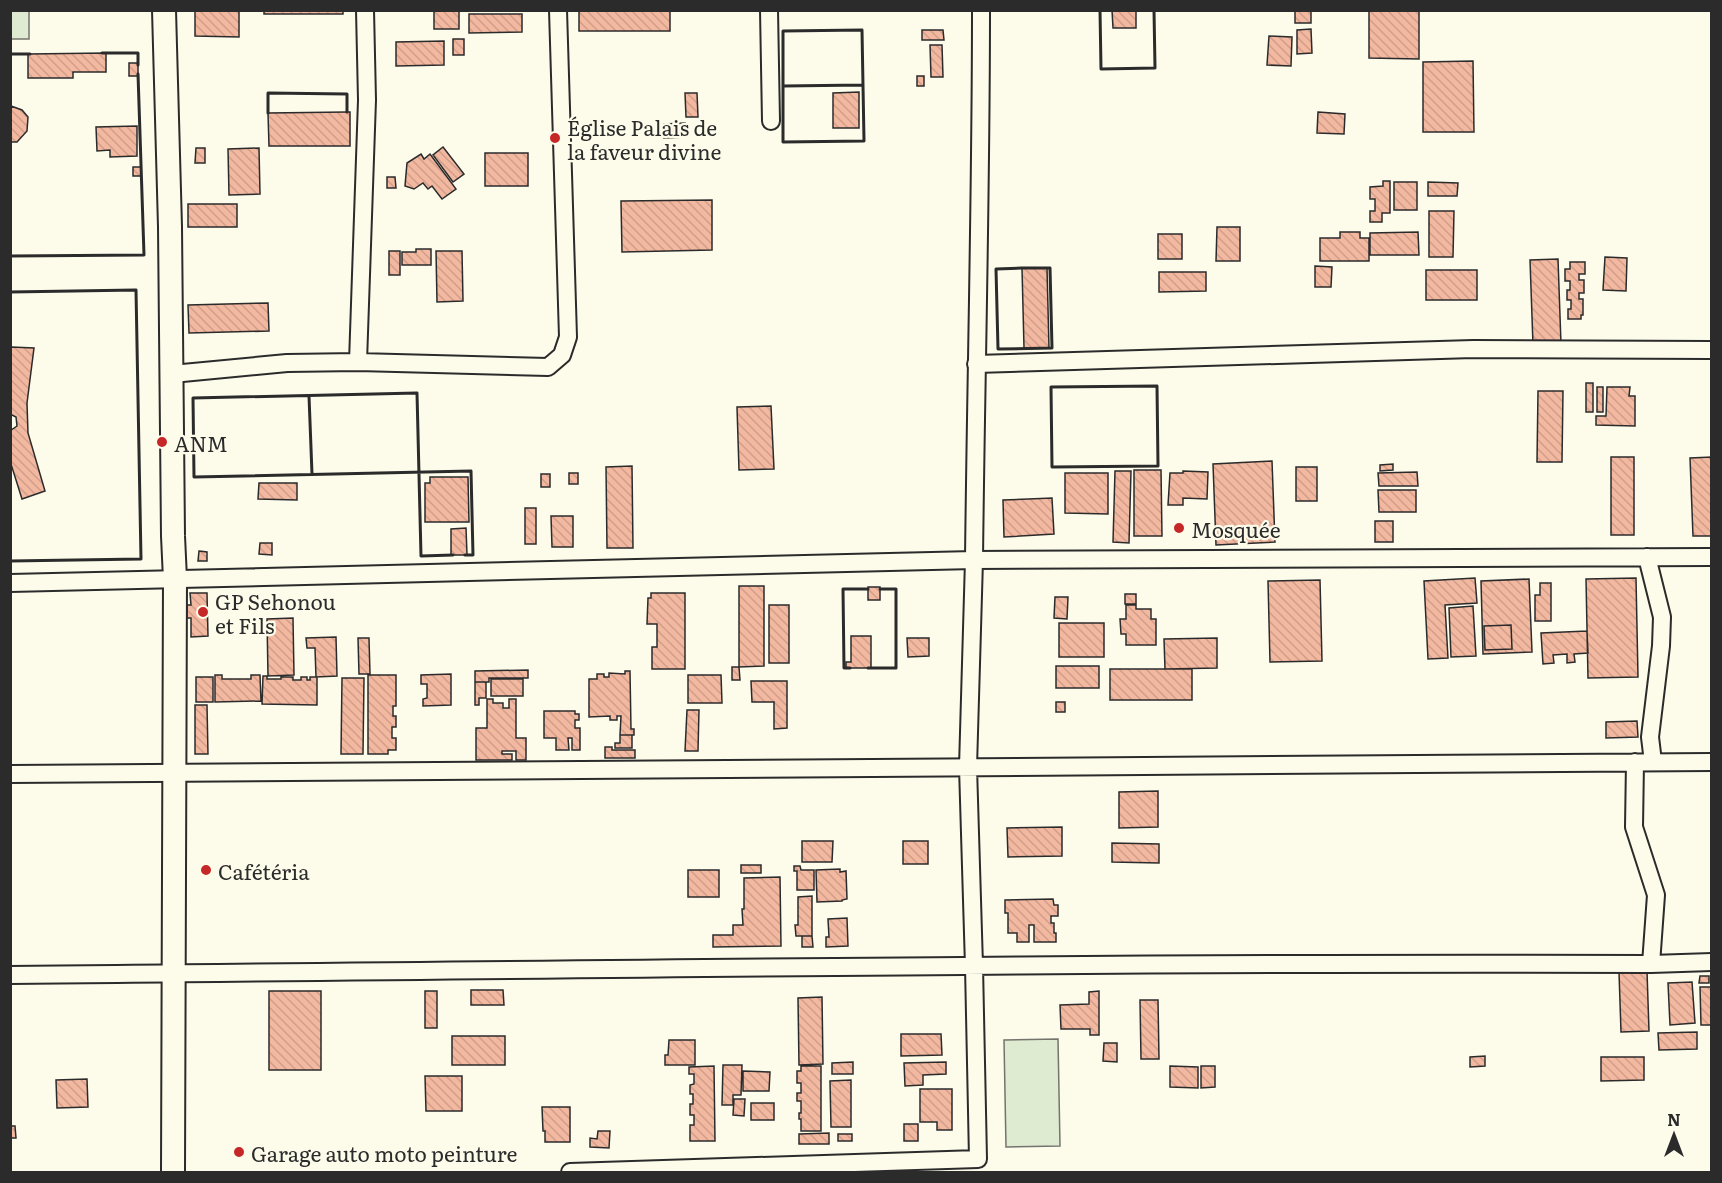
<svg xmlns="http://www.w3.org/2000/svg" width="1722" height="1183" viewBox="0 0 1722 1183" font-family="Literata,serif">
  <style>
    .grass { fill: #deebd1; stroke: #74746e; stroke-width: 1.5 }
    .building { fill: url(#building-back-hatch); stroke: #2b2b2b; stroke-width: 1.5 }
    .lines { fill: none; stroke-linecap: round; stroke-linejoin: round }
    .street-casing { stroke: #2b2b2b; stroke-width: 20 }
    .secondary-casing { stroke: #2b2b2b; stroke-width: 26 }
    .street { stroke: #fdfbea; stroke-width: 16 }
    .secondary { stroke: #fdfbea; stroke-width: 22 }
    .wall { stroke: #2b2b2b; stroke-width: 3 }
    .poi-dot { fill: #c62828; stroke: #fdfbea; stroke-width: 2 }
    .labels { text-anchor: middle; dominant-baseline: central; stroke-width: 4.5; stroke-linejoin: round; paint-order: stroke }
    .poi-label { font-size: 21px; fill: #2b2b2b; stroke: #fdfbea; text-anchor: start }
  </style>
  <defs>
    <pattern id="building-back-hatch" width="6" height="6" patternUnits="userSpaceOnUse" patternTransform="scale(1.5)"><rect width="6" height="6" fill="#f2b8a0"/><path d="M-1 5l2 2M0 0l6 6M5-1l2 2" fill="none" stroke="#d09e8a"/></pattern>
  </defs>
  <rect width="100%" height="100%" fill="#fdfbea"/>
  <path class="grass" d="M10 11H29V39H11Z
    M1058 1039 1060 1146 1006 1147 1004 1040Z"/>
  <path class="building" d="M264 10H343V14H264Z
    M434 10H459V29H434Z
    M579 10H670V31H579Z
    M1112 10H1136V28H1113Z
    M1295 10H1311V23H1295Z
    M1369 10H1419V59L1369 58Z
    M195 11H239V37L195 36Z
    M469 14H522V32L469 33Z
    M1311 29 1312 53 1297 54V30Z
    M922 30H943L944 40H922Z
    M1269 36 1292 37 1291 66 1267 65Z
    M453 39H464V55H453Z
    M444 41V65L396 66V42Z
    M930 45H942L943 77H931Z
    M106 53V72H73V78H28V54Z
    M1473 61 1474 132H1423V62Z
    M129 63H138V76H129Z
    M917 76H924V86H917Z
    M859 92V128H833V93Z
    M685 93H697L698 117H686Z
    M11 106 22 110 28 117 27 131 17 142H10Z
    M347 112H350V146H269L268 113Z
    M1318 112 1345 114 1344 134 1317 133Z
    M685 123 686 137 664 138V124Z
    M137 126V156L110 157V150L97 151 96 127Z
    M443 147 464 174 453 182 433 155Z
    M196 148H205V163H195Z
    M259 148 260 194 229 195 228 149Z
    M485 153H528V186H485Z
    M421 154 424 159 430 154 456 189 442 199 432 186 428 189 423 183 414 189 405 186 407 163Z
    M133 167H141V176H133Z
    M387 177H395L396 188H387Z
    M1383 181H1390V213H1382V222H1370V211H1375V199H1370V187L1383 186Z
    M1394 182H1417V210H1394Z
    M1428 182 1458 183 1457 196H1428Z
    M712 200V250L622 252 621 201Z
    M188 204H237V227H188Z
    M1429 211H1454L1453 257H1429Z
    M1217 227H1240V261H1216Z
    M1340 232H1360V238H1369V261H1320V238H1340Z
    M1418 232 1419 255H1370V233Z
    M1158 234H1182V259H1158Z
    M416 249H431V265H402V252H416Z
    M389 251H400V275H389Z
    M436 251H462L463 301 437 302Z
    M1605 257 1627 258 1626 291 1603 290Z
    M1558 259 1561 344 1533 345 1530 260Z
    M1570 262H1585V274H1579V280H1584V293H1579V299H1583V315H1581V319H1568V309H1571V300H1567V290H1570V281H1565V269H1570Z
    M1315 266 1332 267 1331 287H1315Z
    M1022 268H1047L1049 348H1024Z
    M1426 270H1477V300H1426Z
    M1159 272H1206V291L1159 292Z
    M268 303 269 331 189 333 188 305Z
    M11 347 34 348 27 403 28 433 45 491 22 499 10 461V431L17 426 16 417 10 414Z
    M1586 383H1593V412H1586Z
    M1597 387H1603V412H1597Z
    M1607 387H1630L1629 396H1635V426L1596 425V416H1606Z
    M1538 391H1563L1562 462H1537Z
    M771 406 774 469 739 470 737 407Z
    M1611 457H1634V535H1611Z
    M1712 457V536H1693L1690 458Z
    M1272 461 1275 542 1216 545 1213 464Z
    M1393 464V470L1380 471V465Z
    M632 466 633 548H607L606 467Z
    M1296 467H1317V501H1296Z
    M1134 470H1161L1162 536H1134Z
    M1115 471H1131L1129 543 1113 542Z
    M1183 471 1208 472 1207 499 1183 498V505H1168L1170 473H1183Z
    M1417 472 1418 486H1379L1378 473Z
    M569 473H578V484H569Z
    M1065 473H1108V514L1065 513Z
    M541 474H550V487H541Z
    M430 477H468L469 522H425V483H430Z
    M259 483H297V500L258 499Z
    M1378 490H1416V512H1379Z
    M1052 498 1054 534 1004 537 1003 500Z
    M525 508H536V544H525Z
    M551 516H573V547H552Z
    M1375 521H1393V542H1375Z
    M466 528 467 555H451V529Z
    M260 543H272V555L259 554Z
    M199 551 207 552V561H198Z
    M1475 578 1477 603 1445 605 1448 658 1428 659 1424 581Z
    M1636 578 1638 677 1588 678 1586 579Z
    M1529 579 1532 652 1483 654 1481 581Z
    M1320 580 1322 661 1270 662 1268 581Z
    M1540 583H1551V621H1535V595H1540Z
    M739 586H764V666L739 667Z
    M868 587H880V600H868Z
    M190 593H207L208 636 191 637V618H187V605H191Z
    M651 593H685V669H652V647H657V624H647L648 598H651Z
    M1125 594H1136V604H1125Z
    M1055 597H1068L1067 619 1054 618Z
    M769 605H789V663H769Z
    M1126 605H1136V609H1151V619H1156V645H1126V634H1121L1120 619H1126Z
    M1473 606 1476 656 1451 657 1449 608Z
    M293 618 294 675 268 676 267 619Z
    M1059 623H1104V657H1059Z
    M1511 625 1512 649 1485 650 1484 626Z
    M1587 631 1588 653 1574 654 1575 662 1567 663V654L1553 655 1554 663 1543 664 1541 633Z
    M851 636H871V668H846V662H851Z
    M336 637 337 676 316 677 315 648H307L306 638Z
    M358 638H369L370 674H359Z
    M907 638H929V656L908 657Z
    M1217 638V668L1165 669 1164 639Z
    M1056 666H1099V688H1056Z
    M732 667H739L740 680H732Z
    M1110 669H1192V700H1110Z
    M528 670V678H489V682H475V671Z
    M625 671H630L631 729H634V735H620L621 716H617V720H610V716L589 717V679H597V674H604V677H609V673L625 674Z
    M451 674V705L423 706V699L427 698V684H421V675Z
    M215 675H222V679H251V675H260L261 701 215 702Z
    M368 675H396V706H393V716H396V727H392V738H396V750H388V754H368Z
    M688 675H721L722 703H688Z
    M263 676H267V679H281V677H293V680H301V677H307V680H310V677H317V705L262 704Z
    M196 677H213V702H196Z
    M342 678H364L363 754H341Z
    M491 679H523V696H491Z
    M751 681H787V728L774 729V702H752Z
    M475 682H486V698H479V705H475Z
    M487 699H493V703H503V708H509V699H516V738H526V760H516V751H502V754H512V760H476V728H487Z
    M1056 702H1065V712H1056Z
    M195 705H207L208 754H195Z
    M687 710H699L698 751H685Z
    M544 711H575V714H579V720H575V728H580V750H572V738H568L569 750H556V738H544Z
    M1637 721 1638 737 1606 738V722Z
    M620 735H632V748H615V743H620Z
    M605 747H612V750H635V758H605Z
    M1158 791V827L1119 828V792Z
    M1062 827V856L1008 857 1007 828Z
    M802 841H833L832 862H802Z
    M903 841H928V864H903Z
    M1112 843 1159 844V863L1112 862Z
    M741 865H761V873H741Z
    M794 866H800L801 870H814V890H797V871H794Z
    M840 869V872L846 871 847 899 842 900V901L817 902 816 870Z
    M688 870H719V897H688Z
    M780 877 781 946 713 947V935H733V925H743L742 909H744V878Z
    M812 896V936H796L795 925H798V897Z
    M1053 899 1054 905H1058V916H1051V923H1054V933H1056V942H1034V925H1029V942H1017V933H1008V913H1005V900Z
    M847 918 848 946 826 947V937H829L828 919Z
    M802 936H812L813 947H802Z
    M1647 971 1649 1031 1621 1032 1619 972Z
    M1700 976H1709V983H1699Z
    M1692 982 1695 1023 1670 1025 1668 983Z
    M1700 987H1712V1025H1701Z
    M471 990H503L504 1005H471Z
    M269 991H321V1070H269Z
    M425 991H437V1028H425Z
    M1099 991V1035H1090V1029H1061L1060 1005 1089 1004V992Z
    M822 997 823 1064 799 1065 798 998Z
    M1140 1000H1158L1159 1059H1141Z
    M1697 1032V1049L1659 1050 1658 1033Z
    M901 1034H941L942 1055 901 1056Z
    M452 1036H505V1065H452Z
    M669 1040H695V1065H665V1055H668Z
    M1104 1043H1117V1062L1103 1061Z
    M1485 1056V1066L1470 1067V1057Z
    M1601 1057H1644V1080L1601 1081Z
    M853 1062V1074H832V1063Z
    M946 1062V1074L923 1075V1085L905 1086 904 1063Z
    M723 1065H742L741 1095H733V1105H722Z
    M714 1066 715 1141H690V1125H694V1115H690V1104H693V1094H690V1085L694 1084V1074H689V1067Z
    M801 1066H821V1131H801V1119H799V1113H801V1101H797V1093H801V1083H797V1071H801Z
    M1170 1066 1198 1067V1088L1170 1087Z
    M1201 1066H1215V1087L1201 1088Z
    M743 1071 770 1072 769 1091H743Z
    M425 1076H462V1111H426Z
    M87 1079 88 1107 57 1108 56 1080Z
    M851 1080V1127H831L830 1081Z
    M920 1089H952V1130H937V1122H920Z
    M734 1099H745L744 1116 733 1115Z
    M751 1103H774V1120H751Z
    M542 1107H570V1142H545V1131H543Z
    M904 1124H918V1141H904Z
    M10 1126H15L16 1138H10Z
    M598 1131H610L609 1148 590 1147V1138L597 1139Z
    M829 1133V1144H799V1134Z
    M838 1134H852V1141H838Z"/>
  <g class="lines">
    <defs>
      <path id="street" d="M769 10 771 121
        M358 362 367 100 365 10
        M976 364 1473 349 1712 350
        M172 374 287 363 358 362 548 367 562 355 568 337 558 10
        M1647 557 1662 617 1661 646 1650 737 1653 762
        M10 583 974 560C976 377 981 194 981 10
        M10 774 1712 762
        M1651 964 1712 962
        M10 975C557 970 1104 962 1651 964L1656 895 1634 827 1635 762
        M570 1172 978 1159 974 966 968 767 974 560 1712 557"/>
      <path id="secondary" d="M164 10 170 227 173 536 175 579 173 1172"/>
    </defs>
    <use href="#street" class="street-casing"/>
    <use href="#secondary" class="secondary-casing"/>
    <use href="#street" class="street"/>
    <use href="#secondary" class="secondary"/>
    <path class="wall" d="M1100 10 1101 69 1155 68 1154 10
      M862 30 864 141 783 142V31Z
      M102 53H138V65
      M10 54H30
      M783 86 863 85
      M268 113V93L347 94V112
      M10 256 144 255 138 74
      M1022 268H1050L1052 348 998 349 996 269Z
      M10 292 136 290 141 559 10 561
      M1157 386 1158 466 1052 467 1051 387Z
      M309 396 312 474
      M193 398 417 393 421 556 453 555
      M193 398 194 477 471 471 473 555H465
      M850 668H844L843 589H868
      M868 668H896V589H880"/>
  </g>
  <g class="poi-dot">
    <circle cx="555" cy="138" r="6"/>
    <circle cx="162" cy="442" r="6"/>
    <circle cx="1179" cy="528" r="6"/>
    <circle cx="203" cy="612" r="6"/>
    <circle cx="206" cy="870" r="6"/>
    <circle cx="239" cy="1152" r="6"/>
  </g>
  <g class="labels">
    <g class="poi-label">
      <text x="567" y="126">Église Palais de<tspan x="567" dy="24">la faveur divine</tspan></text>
      <text x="174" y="442">ANM</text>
      <text x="1191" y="528">Mosquée</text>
      <text x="215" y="600">GP Sehonou<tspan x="215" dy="24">et Fils</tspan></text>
      <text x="218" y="870">Cafétéria</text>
      <text x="251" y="1152">Garage auto moto peinture</text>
    </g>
  </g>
  <rect width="1722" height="1183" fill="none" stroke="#2b2b2b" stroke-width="24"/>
  <g transform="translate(1674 1135)" stroke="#fdfbea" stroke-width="4.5" paint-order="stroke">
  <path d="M0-4.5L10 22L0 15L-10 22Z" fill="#2b2b2b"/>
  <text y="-9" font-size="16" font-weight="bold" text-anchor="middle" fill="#2b2b2b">N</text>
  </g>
</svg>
